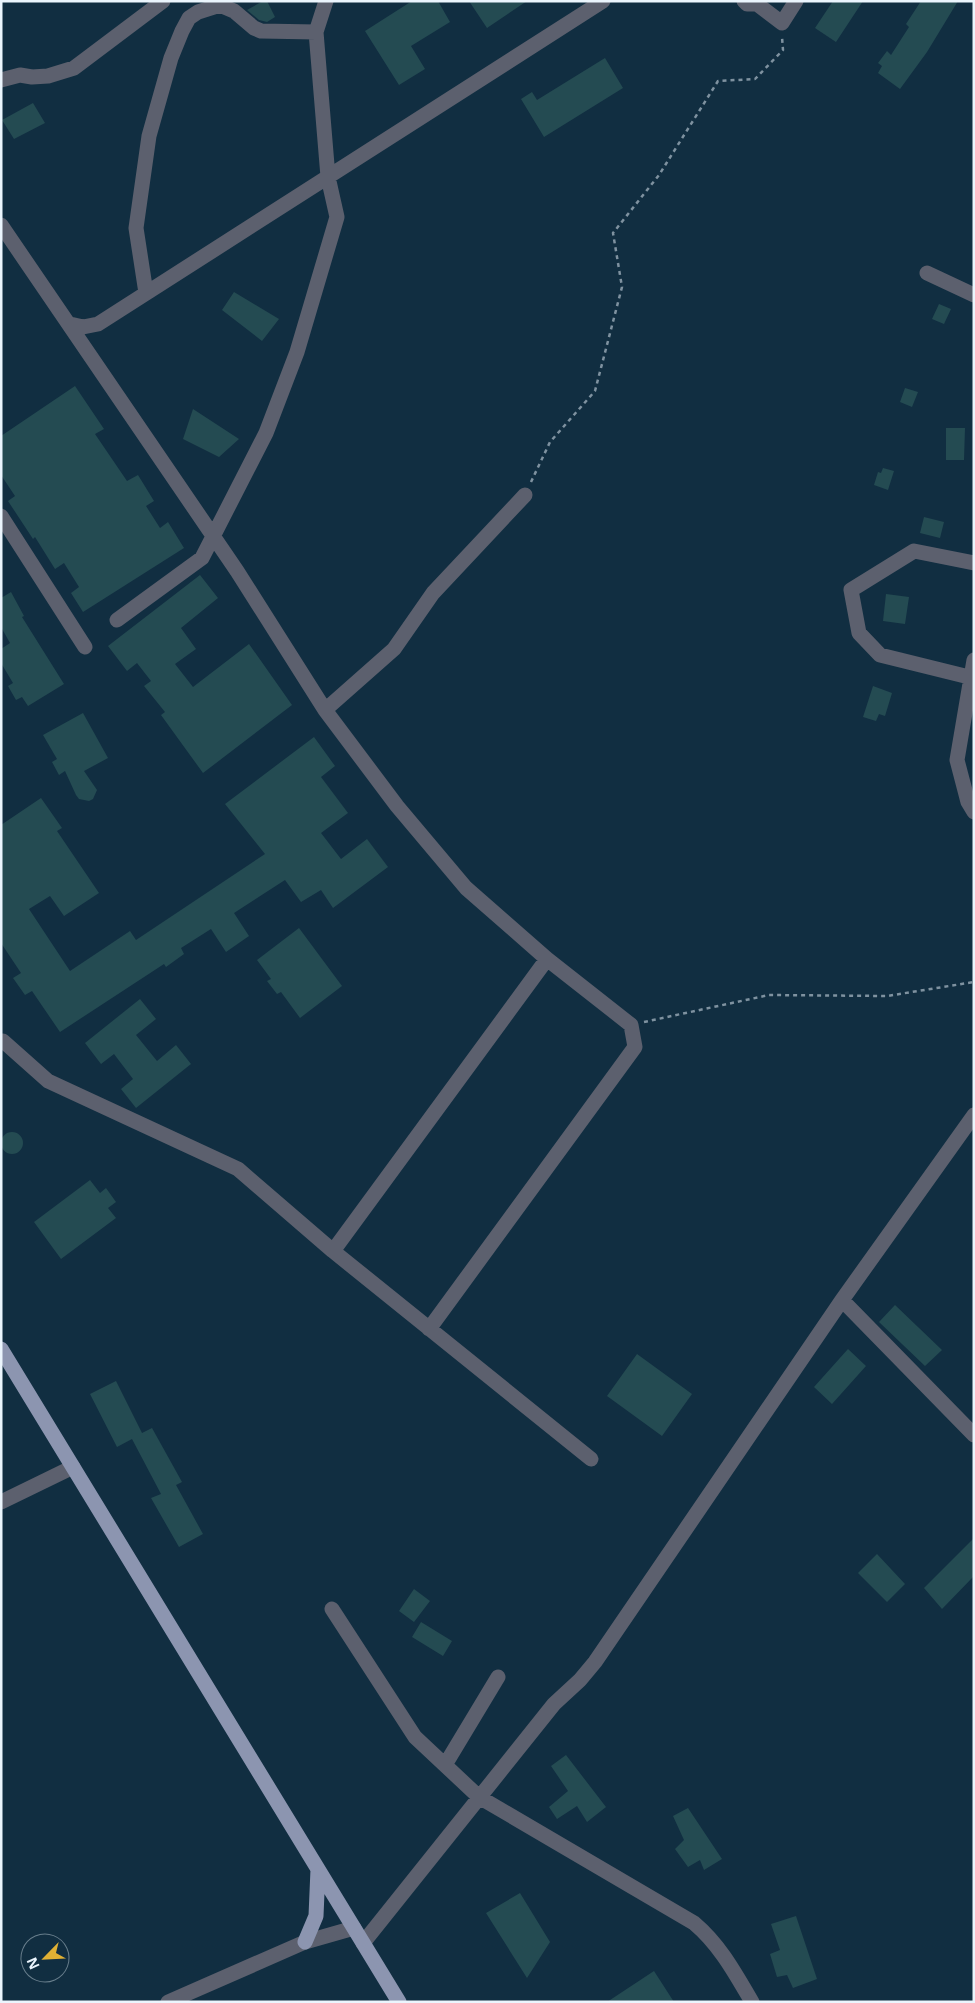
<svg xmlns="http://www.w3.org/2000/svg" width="975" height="2003" viewBox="0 0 975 2003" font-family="'Noto Sans',sans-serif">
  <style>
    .building { fill: #244b52 }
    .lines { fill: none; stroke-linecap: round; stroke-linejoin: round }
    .path { stroke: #7f92a0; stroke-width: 2.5; stroke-dasharray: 4 4; stroke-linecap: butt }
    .minor { stroke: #5c606e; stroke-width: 15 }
    .major { stroke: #8c95b0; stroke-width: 15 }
  </style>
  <rect width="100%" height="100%" fill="#112e41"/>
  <path class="building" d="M263 1H267L275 17 267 22 259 20 247 10Z
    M412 1H438L450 22 411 46 425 69 399 85 365 31Z
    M469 1H527L487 28Z
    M833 1H863L836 42 815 28Z
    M921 1H958L927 52 900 89 878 73 882 66 878 63 887 51 891 55 909 27 906 24Z
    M605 58 623 88 544 137 521 99 532 92 537 100Z
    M33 103 45 123 14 139 2 120Z
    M234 292 279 319 262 341 222 310Z
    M939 304 951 309 944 324 932 319Z
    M75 386 104 429 95 434 127 481 138 475 154 501 146 506 160 528 168 522 184 548 83 612 71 593 79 587 64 563 55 569 35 537 33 539 8 501 15 496 1 475V436Z
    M905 388 918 392 912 407 900 402Z
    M193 409 239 439 219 457 183 439Z
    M946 428H965L964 460H946Z
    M883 468 894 471 888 490 874 485 878 472 881 473Z
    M924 517 944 522 940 538 920 533Z
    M200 575 218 598 181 628 196 649 175 664 193 687 249 644 292 705 203 773 161 715 165 712 144 686 151 681 137 663 127 671 108 646Z
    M11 592 24 616 22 617 64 684 28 706 22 697 16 700 8 686 13 683 1 663V649L10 643 1 627V598Z
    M886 594 909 597 905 624 883 621Z
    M873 686 892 693 885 716 879 714 876 721 863 717Z
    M83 713 108 758 84 771 97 790 93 799 89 801 79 799 76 795 65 771 59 775 52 762 57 759 43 735Z
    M314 737 335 766 321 777 348 813 321 833 341 859 367 839 388 867 333 908 321 890 301 902 285 880 234 913 249 936 226 952 211 929 181 948 184 954 166 967 164 964 60 1032 32 991 25 995 13 978 21 973 1 943V825L41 798 62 828 57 831 99 893 64 916 50 896 29 909 70 971 130 931 136 940 265 854 225 804Z
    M299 928 342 986 300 1018 281 992 277 994 267 981 271 979 257 960Z
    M140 999 156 1019 136 1035 157 1061 176 1045 191 1064 136 1108 121 1089 133 1079 114 1054 101 1064 85 1043Z
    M1 1143a11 11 0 1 1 22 0a11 11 0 1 1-22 0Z
    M90 1180 100 1193 106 1188 116 1202 108 1208 116 1218 61 1259 34 1222Z
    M895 1305 942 1350 925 1366 879 1322Z
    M848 1349 866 1366 832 1404 814 1387Z
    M637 1354 692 1394 662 1436 607 1396Z
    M116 1381 142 1433 152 1428 182 1482 176 1485 203 1534 179 1547 151 1498 161 1494 132 1439 117 1447 90 1394Z
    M974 1538V1576L942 1609 924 1588Z
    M877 1554 905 1584 887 1602 858 1573Z
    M414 1589 430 1601 414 1622 399 1611Z
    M421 1622 452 1641 443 1656 412 1637Z
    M566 1755 606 1807 587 1822 577 1806 557 1819 549 1807 568 1791 551 1766Z
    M688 1808 722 1859 704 1870 700 1860 688 1867 675 1849 684 1840 673 1816Z
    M520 1893 550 1942 527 1978 486 1913Z
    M796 1916 817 1979 793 1988 787 1975 777 1977 770 1954 780 1950 771 1924Z
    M654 1971 674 2002H607Z"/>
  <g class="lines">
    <path class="path" d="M531 482 550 442 595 391 622 287 613 233 659 175 718 81 755 79 783 50 782 37
      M644 1022 769 995 887 996 974 982"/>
    <path class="minor" d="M744 1 747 4H757L782 23 796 1
      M1 80 20 75 32 77 48 76 74 68 163 1
      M1 225 237 571 325 710 397 806 466 888 547 959 631 1025 635 1047 429 1329
      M927 273 974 295
      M146 293 136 228 149 136 171 58 182 31 189 18 198 12 220 5 234 11 254 28 261 31 316 32
      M70 324 83 327 98 324 603 1
      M1 516 85 647
      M117 620 202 558 266 433 297 352 337 217 328 177 316 32 326 1
      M974 660 957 760 968 802 974 812
      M969 677 880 655 859 633 851 590 914 551 974 563
      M325 710 394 649 433 593 525 495
      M3 1041 48 1081 238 1169 333 1251 591 1459
      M333 1251 547 959
      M842 1300 974 1435
      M1 1502 73 1467
      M332 1609 415 1737 479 1797 694 1923C720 1945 735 1973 752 2002
      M445 1765 498 1677
      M363 1943 554 1704 580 1680 595 1662 842 1300 974 1115
      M168 2002 305 1942 354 1928"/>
    <path class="major" d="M1 1349 399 2002
      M305 1942 316 1916 318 1869"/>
  </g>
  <rect width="975" height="2003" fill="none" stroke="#ebf5fd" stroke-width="5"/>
  <g transform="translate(45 1958) rotate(246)"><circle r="24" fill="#112e41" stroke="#687e8c"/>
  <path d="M0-4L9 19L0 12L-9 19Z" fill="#dfb034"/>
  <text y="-8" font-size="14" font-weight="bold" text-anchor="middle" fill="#ebf5fd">N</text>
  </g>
</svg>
